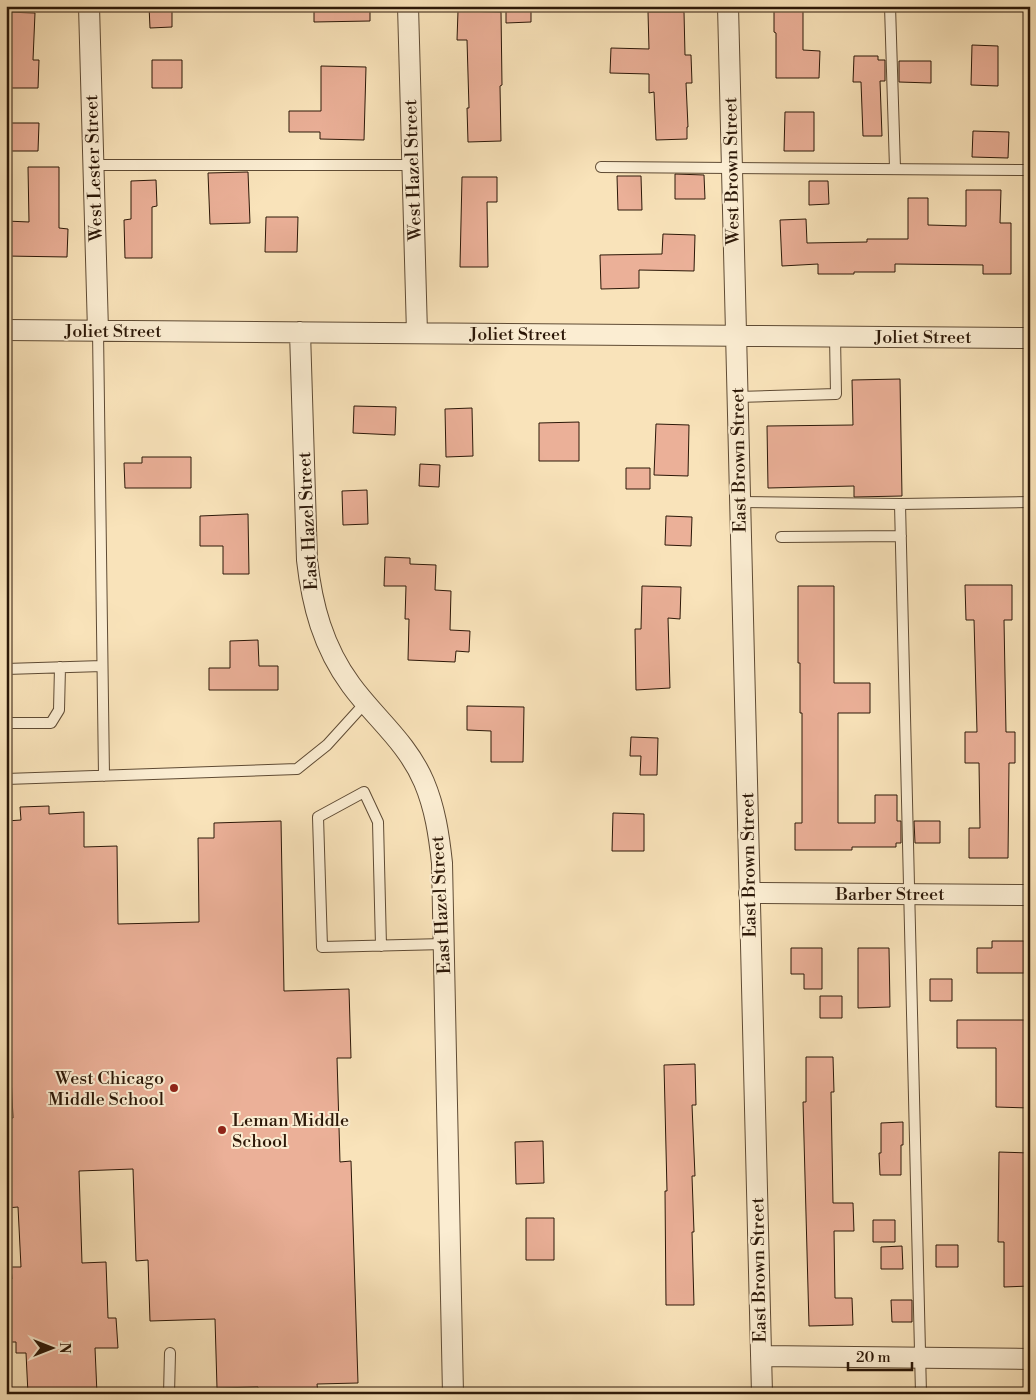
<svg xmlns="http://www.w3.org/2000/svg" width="1036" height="1400" viewBox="0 0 1036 1400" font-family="'Libre Bodoni',serif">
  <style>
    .building { fill: #ebb098; stroke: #2c1808 }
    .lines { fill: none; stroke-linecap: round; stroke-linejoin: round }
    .service-casing { stroke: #5f4b34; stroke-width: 12 }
    .minor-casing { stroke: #5f4b34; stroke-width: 22 }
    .service { stroke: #fbedd2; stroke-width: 10 }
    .minor { stroke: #fbedd2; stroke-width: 20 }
    .poi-dot { fill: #8f2418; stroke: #fbedd2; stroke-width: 2 }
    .labels { text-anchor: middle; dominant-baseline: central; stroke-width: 4; stroke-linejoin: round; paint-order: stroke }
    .street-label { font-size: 18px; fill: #2c1808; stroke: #fbedd2 }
    .poi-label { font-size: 18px; fill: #2c1808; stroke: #fbedd2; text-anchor: end }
  </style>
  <rect width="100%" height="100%" fill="#f9e3ba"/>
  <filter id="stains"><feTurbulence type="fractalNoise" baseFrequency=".004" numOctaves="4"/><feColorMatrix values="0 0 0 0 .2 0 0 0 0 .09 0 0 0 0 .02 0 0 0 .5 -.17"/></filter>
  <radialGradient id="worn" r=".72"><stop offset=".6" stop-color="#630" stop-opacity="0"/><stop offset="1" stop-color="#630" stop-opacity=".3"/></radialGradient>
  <path class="building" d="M149 6H172V27L150 28Z
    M314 6H370V21L314 22Z
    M506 6H531V22L506 23Z
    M774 6H803V50L820 51 819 78H776V33L774 32Z
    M458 11 501 12 502 85 500 86 501 141 468 142 467 108H469L467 40H457Z
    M6 12 35 13 33 60H39L38 88H6Z
    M648 12H684L685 55H691L692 83H686L688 127H687V139L656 140 654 92 649 93V74L610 73 611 48 649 49Z
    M972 45 998 46V86L971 85Z
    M854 56H878V60H885V81H880L882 136H863L861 82H853Z
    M152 60H182V88H152Z
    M899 61H931V83L899 82Z
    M321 66 366 67 364 140 320 139V132H289V111H321Z
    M785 112H814V151H784Z
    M6 123H39L38 151H6Z
    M973 131 1009 132 1008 158 972 157Z
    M28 167H59V228L68 229 67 257 6 256V221L29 222Z
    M248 172 250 223 210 224 208 173Z
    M675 174 704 175 705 199H675Z
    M617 176H641L642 210H618Z
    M462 177H497V202H487L488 267H460Z
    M156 180 157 206 152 207V258H125L124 220 131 219V181Z
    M809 181H828L829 204 809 205Z
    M966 190H1001L1000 223H1011V274H983V265L895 264V272H854V274H818V264L782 266 780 220 806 219 807 243 867 242V239H908V198H928V225L966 226Z
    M266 217H298L297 252H265Z
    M663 234 695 235 694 271 639 270V288L601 289 600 255 662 254Z
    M900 379 902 496 854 497V486L768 488 767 426 853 425 852 380Z
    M354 406 396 407 395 435 353 433Z
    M472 408 473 456 446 457 445 409Z
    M579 422V461H539V423Z
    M656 424 689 425 688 476 654 475Z
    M142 457H191V488H125L124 463H142Z
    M420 464 440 465 439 487 419 486Z
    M626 468H650V489H626Z
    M367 490 368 524 343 525 342 491Z
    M248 514 249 574H223V546H200V516Z
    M666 516 692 517 691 546 665 545Z
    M385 557 410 558V564L436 565 435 590 451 591 450 630 470 631 469 652 456 651 455 662 408 660 409 619H405L406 586H384Z
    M965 585H1012V620H1004L1006 732H1015V763H1009L1008 858H969V828H980L979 763H965V732H977L974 620H966Z
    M642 586 681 587 680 619 668 618 670 688 636 690 635 629H641Z
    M798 586H834V683H870V713H838V823H875V795H897V821H901V843H896V847H852V850H795V823H802V713H800V663H798Z
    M258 640 259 666H278V690H209V668H230V641Z
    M467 706 524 707 523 762H491V731L467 730Z
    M631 737 658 738 657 775H640L641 756H630Z
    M49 806V814L84 812V847L117 846 118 924 199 922 198 838H214V823L281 821 284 991 349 989 351 1058H337L340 1162 351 1161 358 1383 317 1384 318 1394H258V1387L217 1388 215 1319 150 1321 148 1260 136 1261 133 1169 79 1171 82 1263 106 1262 108 1318H116L118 1348H95L97 1394H28L26 1353H16V1342H11L7 1279H12L11 1267H21L18 1207 6 1208V1118H13L10 1055 6 1056V821L21 820 20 807Z
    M613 813 644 814V851H612Z
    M914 821H940V843H915Z
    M992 941H1024V973H977V948H992Z
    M791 948H822V989H804V974H791Z
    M858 948H889L890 1007 858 1008Z
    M930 979H952V1001H930Z
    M820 996H842V1018H820Z
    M957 1020H1028V1065H1029V1108L996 1107V1048H957Z
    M806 1057H833L834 1092H831L833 1203H853L854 1231H834L835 1298H852L853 1325 809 1326 803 1102H806Z
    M695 1064 696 1105H692L695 1176H692L694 1232H692L694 1305H666L665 1191H667L664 1065Z
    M903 1122V1145H901V1175H880L879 1153H881V1123Z
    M543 1141 544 1183 516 1184 515 1142Z
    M999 1152 1030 1153V1286L1004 1287V1242H998Z
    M526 1218H554V1260H526Z
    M873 1220H895V1242H873Z
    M936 1245H958V1267H936Z
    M902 1246 903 1269H881V1247Z
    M891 1300H912V1322H892Z"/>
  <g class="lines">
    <defs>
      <path id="service" d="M890 6 895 168
        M94 165H413
        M601 167 1030 170
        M98 331 104 776
        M737 397 836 394 835 336
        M740 502 900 504 1030 502
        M900 504 921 1394
        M781 537 901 536
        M6 669 102 666
        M6 723H51L59 710 60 667
        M6 779 297 769 327 745 366 702
        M381 946 378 822 364 792 318 817 322 947 444 944
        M169 1394 170 1353"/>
      <path id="minor" d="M89 6 98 331
        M408 6 417 333
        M728 6 762 1394
        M6 330 1030 338
        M300 332 307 560C312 605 323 647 351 685 375 718 407 742 424 782 435 808 439 835 442 863L453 1394
        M749 893 1030 895
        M761 1356 1030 1359"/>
    </defs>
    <use href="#service" class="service-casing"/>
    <use href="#minor" class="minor-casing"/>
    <use href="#service" class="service"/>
    <use href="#minor" class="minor"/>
  </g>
  <g class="poi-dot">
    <circle cx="174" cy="1088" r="5"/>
    <circle cx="222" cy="1130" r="5"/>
  </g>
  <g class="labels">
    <g class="street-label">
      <text transform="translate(94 168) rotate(-92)">West Lester Street</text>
      <text transform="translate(413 170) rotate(-92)">West Hazel Street</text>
      <text transform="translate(732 171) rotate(-91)">West Brown Street</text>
      <text x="113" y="331">Joliet Street</text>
      <text x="518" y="334">Joliet Street</text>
      <text x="923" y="337">Joliet Street</text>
      <text transform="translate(739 460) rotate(-91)">East Brown Street</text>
      <text transform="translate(308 521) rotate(-93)">East Hazel Street</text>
      <text transform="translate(749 865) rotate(-91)">East Brown Street</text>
      <text x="890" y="894">Barber Street</text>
      <text transform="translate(441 905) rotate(-93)">East Hazel Street</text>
      <text transform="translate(759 1270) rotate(-91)">East Brown Street</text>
    </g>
    <g class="poi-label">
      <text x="164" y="1078">West Chicago<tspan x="164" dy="21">Middle School</tspan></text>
      <text x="232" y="1120" text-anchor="start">Leman Middle<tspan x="232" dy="21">School</tspan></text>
    </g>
  </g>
  <rect width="1036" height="1400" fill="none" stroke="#f9e3ba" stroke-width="25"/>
  <rect x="8" y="8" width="1021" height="1385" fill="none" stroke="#2c1808" stroke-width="2.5"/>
  <rect x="12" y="12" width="1011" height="1375" fill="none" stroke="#2c1808"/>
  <g transform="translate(52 1348) rotate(90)" stroke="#fbedd2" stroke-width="4" paint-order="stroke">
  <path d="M0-4L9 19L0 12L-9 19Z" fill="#2c1808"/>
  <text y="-8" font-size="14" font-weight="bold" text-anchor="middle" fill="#2c1808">N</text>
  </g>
  <path d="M848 1362v8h64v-8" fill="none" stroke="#2c1808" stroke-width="2.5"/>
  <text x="856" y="1362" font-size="15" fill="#2c1808" stroke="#fbedd2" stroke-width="4" paint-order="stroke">20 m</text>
  <rect width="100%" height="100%" filter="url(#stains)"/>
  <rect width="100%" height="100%" fill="url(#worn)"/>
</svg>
